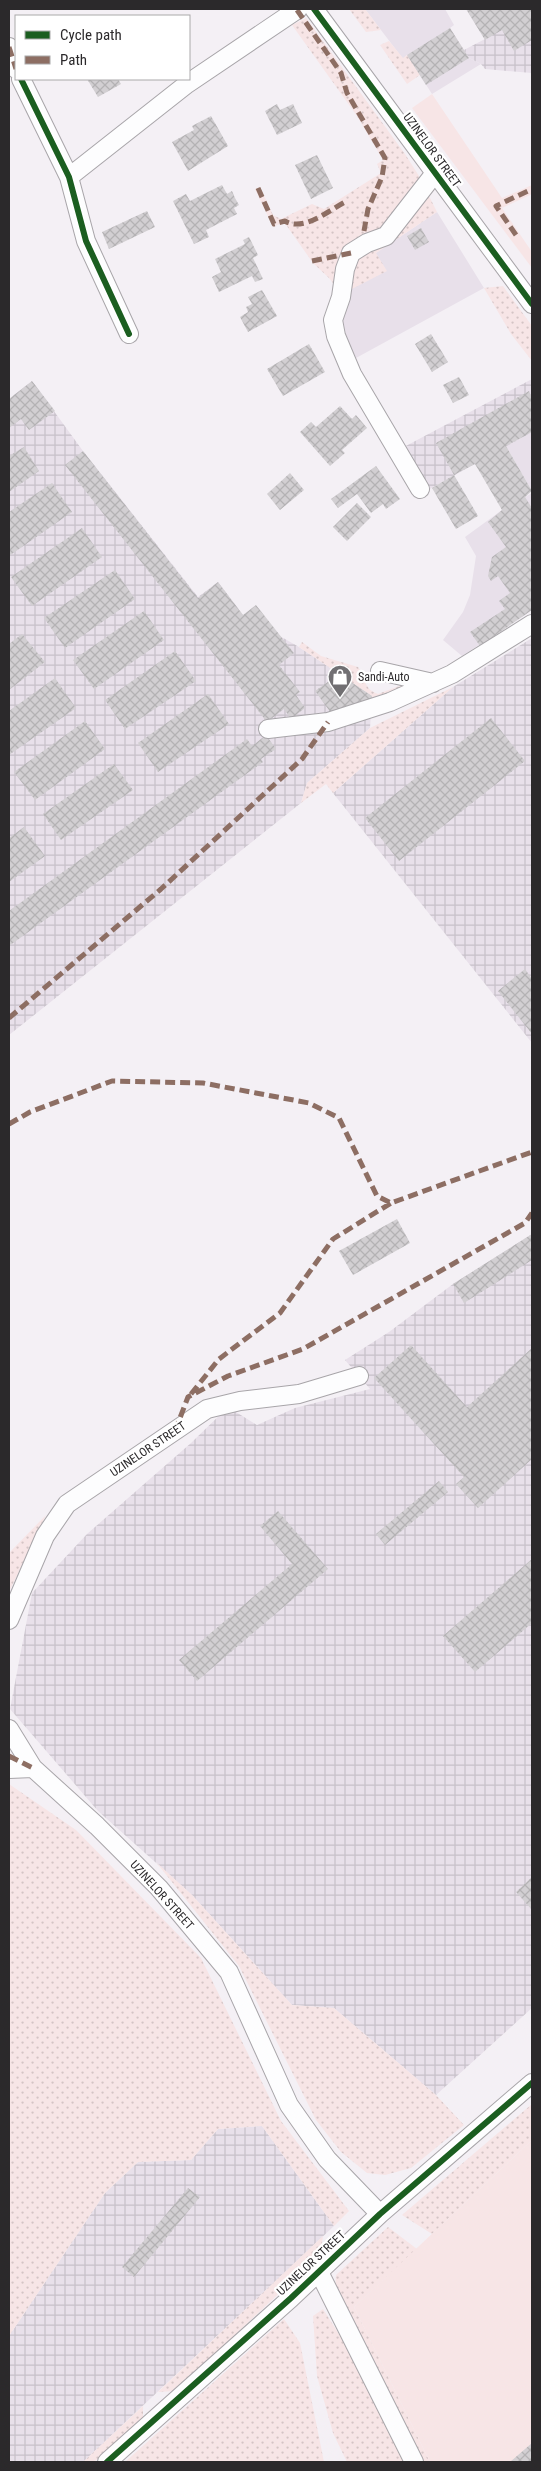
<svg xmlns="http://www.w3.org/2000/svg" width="541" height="2471" viewBox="0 0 541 2471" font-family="'Roboto Condensed',sans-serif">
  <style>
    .built { fill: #e8e0ea }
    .industrial { fill: url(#industrial-grid) }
    .grass { fill: url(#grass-dots) }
    .garden { fill: #f7e5e6 }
    .building { fill: url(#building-cross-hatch) }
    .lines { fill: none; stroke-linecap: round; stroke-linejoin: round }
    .minor-casing { stroke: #a8a5a9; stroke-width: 20 }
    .minor { stroke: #fdfdfe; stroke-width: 18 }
    .quiet { stroke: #8d6e63; stroke-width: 5; stroke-dasharray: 10 5; stroke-linecap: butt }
    .cycleway-casing { stroke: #fff; stroke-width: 9 }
    .cycleway { stroke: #1b5e20; stroke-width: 6 }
    .labels { text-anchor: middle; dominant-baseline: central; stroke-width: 4.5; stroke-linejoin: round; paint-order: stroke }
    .street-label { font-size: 12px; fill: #2b292b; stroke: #fff }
    .poi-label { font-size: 12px; fill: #2b292b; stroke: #fff; text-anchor: start }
  </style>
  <defs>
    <pattern id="industrial-grid" width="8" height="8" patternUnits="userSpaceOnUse" patternTransform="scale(1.25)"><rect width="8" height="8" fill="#e8e0ea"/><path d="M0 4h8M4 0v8" fill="none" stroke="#c7c0c9"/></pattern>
    <pattern id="grass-dots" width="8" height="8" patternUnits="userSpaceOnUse" patternTransform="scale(1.25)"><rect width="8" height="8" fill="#f7e5e6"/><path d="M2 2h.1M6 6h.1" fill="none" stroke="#d4c4c5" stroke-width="1.8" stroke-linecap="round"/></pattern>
    <pattern id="building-cross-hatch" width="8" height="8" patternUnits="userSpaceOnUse" patternTransform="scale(1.25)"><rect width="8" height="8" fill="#d2cfd2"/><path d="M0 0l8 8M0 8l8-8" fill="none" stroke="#b4b2b4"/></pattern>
  </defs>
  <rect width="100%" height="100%" fill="#f4f0f5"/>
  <path class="built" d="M365 9H445L454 25 450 28 469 58 481 64 432 94 407 55 403 59Z
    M437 212 484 288 356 358 343 329 342 312 350 290 376 253Z
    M532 432V491L506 446Z
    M532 493V610L462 656 443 640 463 612 470 595 476 556 465 537 502 510Z"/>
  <path class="industrial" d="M466 9H532V73L485 69 481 64 469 58 464 50 485 39Z
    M532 379V432L428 490 402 448Z
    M32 381 83 451 198 597 218 582 243 615 299 647 372 696 370 728 307 783 301 803 9 1035V399Z
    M532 638V1043L333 793 453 687Z
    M532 1234V2008L436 2095 334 2008 292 2005 192 1895 98 1811 10 1709 32 1593 87 1534 191 1443 228 1407 257 1425 295 1408 370 1389 345 1360 389 1332 453 1284Z
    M262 2126 334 2226 83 2462H9V2336L105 2193 138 2162 191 2160 218 2129Z"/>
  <path class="grass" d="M349 9H365L381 30 366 32Z
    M306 18 405 154 419 176 421 185 387 228 343 250 339 283 336 287 329 278 313 263 284 222 273 227 255 189 260 187 273 215 281 219 312 204 324 209 381 173 377 164 383 160 357 116 292 25Z
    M389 41 403 58 407 55 420 75 407 84 380 45Z
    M429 196 437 212 376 253 387 271 350 290 353 258 411 213Z
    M503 286 532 326V361L511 334 484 288Z
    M302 642 321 656 358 667C366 677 362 688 378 694L407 683 404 687 371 701 372 696 299 647Z
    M453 687 333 793 326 784 301 803 307 783 370 728Z
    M46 1515 9 1592V1553Z
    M9 1784 76 1830 201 1958 281 2121 349 2211 334 2226 262 2126 218 2129 191 2160 138 2162 105 2193 9 2336Z
    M156 1862 192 1895 292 2005 334 2008 436 2095 464 2125 411 2168 385 2175 367 2173 341 2152 316 2120 239 1966Z
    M532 2104V2140L432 2234 402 2215Z
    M388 2227 417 2249 354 2307 430 2462H422L335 2288 336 2275Z
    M323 2236 320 2255 175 2391 158 2392Z
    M323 2309 354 2358 404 2462H347L333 2433 317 2376 313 2316Z
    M284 2319 300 2343 324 2462H125Z
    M143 2406V2417L94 2462H83Z"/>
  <path class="garden" d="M432 94 502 198 532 185V194L502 208 532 252V268L412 108Z
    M532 2140V2462H430L354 2307Z"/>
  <path class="building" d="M466 9H532V40L514 51 502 30 485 40Z
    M450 28 469 58 426 85 407 55Z
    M87 79H118L121 84 98 97Z
    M277 104 280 110 293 104 302 123 277 135 265 111Z
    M211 116 228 146 188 171 172 142 194 130 192 126Z
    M317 155 333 188 311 199 295 165Z
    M222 185 227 194 232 191 235 198 239 205 234 208 237 214 206 230 209 237 194 244 173 201 186 194 190 201Z
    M147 211 155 227 109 249 102 232Z
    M421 228 429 242 415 250 407 236Z
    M249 237 258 255 253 258 263 279 255 282 252 276 219 292 212 277 221 272 215 259 245 244 243 240Z
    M262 290 277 316 248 332 240 317 248 312 246 307 252 304 248 297Z
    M431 334 448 362 432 372 415 344Z
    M309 344 325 372 283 396 267 369Z
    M459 377 469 395 453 403 443 385Z
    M32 381 55 411 29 430 21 419 9 428V399Z
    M529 391 532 398V432L506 446 532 491 525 497 532 508V610L480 646 470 632 505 609 499 601 510 593 498 576 491 581 488 576 492 557 506 547 488 522 502 510 475 464 454 475 436 443Z
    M340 406 352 419 356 415 367 428 342 450 345 453 330 466 300 432 311 422 316 427Z
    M24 447 39 471 9 492V456Z
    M83 451 198 598 218 582 243 615 256 605 294 653 279 665 300 692 296 695 305 708 291 719 284 709 267 722 65 465Z
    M376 466 400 499 386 509 383 504 371 513 357 494 338 508 331 499Z
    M290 473 304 490 280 510 267 494Z
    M454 475 478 516 456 529 432 488Z
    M52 483 72 512 9 556V512Z
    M357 503 371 517 347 541 333 527Z
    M82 528 102 557 32 606 11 577Z
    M115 570 135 599 65 648 44 618Z
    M144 611 164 640 94 689 73 660Z
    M22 634 45 662 9 690V644Z
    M175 651 196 681 125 729 105 700Z
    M339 674 372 696 371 701 331 713 315 691Z
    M55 678 76 708 9 755V711Z
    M208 694 229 724 158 772 138 743Z
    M491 718 525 761 399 861 365 818Z
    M85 721 105 749 35 800 14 772Z
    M266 735 276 749 261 759 263 762 9 946V911L247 739 252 746Z
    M114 764 133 790 61 840 43 814Z
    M24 827 45 856 9 882V838Z
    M525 969 532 979V1034L498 991Z
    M397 1219 410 1243 353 1275 339 1251Z
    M532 1234V1260L464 1303 453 1284Z
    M411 1345 467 1407 532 1348V1459L478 1508 456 1484 464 1477 374 1378Z
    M439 1481 448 1492 385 1545 376 1534Z
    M278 1511 328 1569 197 1681 179 1660 292 1564 260 1526Z
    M532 1559V1623L475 1672 443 1636Z
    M532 1877V1910L516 1892Z
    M188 2188 200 2197 134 2277 122 2267Z
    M532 2443V2462H510Z"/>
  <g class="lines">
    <defs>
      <path id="minor" d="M314 9 532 304
        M9 47 16 69
        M21 79 69 177 86 241 129 334
        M69 177 187 84 298 9
        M420 489 352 374 336 336 333 320 341 297 345 269 351 253 367 243 386 236 435 173
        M380 671 433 683
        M268 729 328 722 390 702 452 674 532 624
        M9 1620 45 1536 67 1504 207 1409 240 1401 299 1394 359 1376
        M9 1729 33 1768
        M9 1769 33 1768 97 1826 159 1888 229 1972 289 2105 327 2159 380 2214
        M319 2272 414 2462
        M107 2462 291 2298 380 2214 532 2083"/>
    </defs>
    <use href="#minor" class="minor-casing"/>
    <use href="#minor" class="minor"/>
    <path class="quiet" d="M297 10 341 73 347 93 385 158 382 177 368 209 364 231
      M9 47 16 69
      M258 188 274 224 285 221C303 232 328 211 345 202
      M516 235 496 206 532 189
      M312 261 351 253
      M9 1018 161 889 302 759 328 722
      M9 1124 30 1112 112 1081 203 1083 309 1103 339 1118 377 1196 391 1203 532 1152
      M191 1394 219 1359 280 1313 333 1239 391 1203
      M175 1431 188 1397 228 1376 303 1349 525 1223 532 1213
      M9 1756 33 1768"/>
    <defs>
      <path id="cycleway" d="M314 9 532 304
        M21 79 69 177 86 241 129 334
        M107 2462 291 2298 380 2214 532 2083"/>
    </defs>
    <use href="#cycleway" class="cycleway-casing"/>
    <use href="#cycleway" class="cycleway"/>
  </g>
  <defs>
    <symbol id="shop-pin" viewBox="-11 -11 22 30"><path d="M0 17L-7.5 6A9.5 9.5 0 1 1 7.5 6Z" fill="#716f72" stroke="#fff"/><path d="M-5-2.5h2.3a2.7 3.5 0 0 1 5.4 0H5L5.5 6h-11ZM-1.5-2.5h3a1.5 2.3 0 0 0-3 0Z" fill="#fff"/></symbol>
  </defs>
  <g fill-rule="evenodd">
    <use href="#shop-pin" x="326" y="663" width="28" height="38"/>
  </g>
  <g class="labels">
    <g class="street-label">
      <text transform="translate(432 150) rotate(54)">UZINELOR STREET</text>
      <text transform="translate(148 1449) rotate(-34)">UZINELOR STREET</text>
      <text transform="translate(162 1895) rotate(48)">UZINELOR STREET</text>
      <text transform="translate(311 2263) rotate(-43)">UZINELOR STREET</text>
    </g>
    <g class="poi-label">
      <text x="358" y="677">Sandi-Auto</text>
    </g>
  </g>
  <rect width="541" height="2471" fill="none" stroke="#2b292b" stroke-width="20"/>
  <rect x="15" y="15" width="175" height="65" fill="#ffffff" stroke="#aaa9aa"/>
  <rect x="25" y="31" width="25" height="8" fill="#1b5e20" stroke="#aaa9aa"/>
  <text x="60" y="40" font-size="15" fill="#2b292b">Cycle path</text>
  <rect x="25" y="56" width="25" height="8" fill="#8d6e63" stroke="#aaa9aa"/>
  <text x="60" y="65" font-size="15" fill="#2b292b">Path</text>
</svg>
